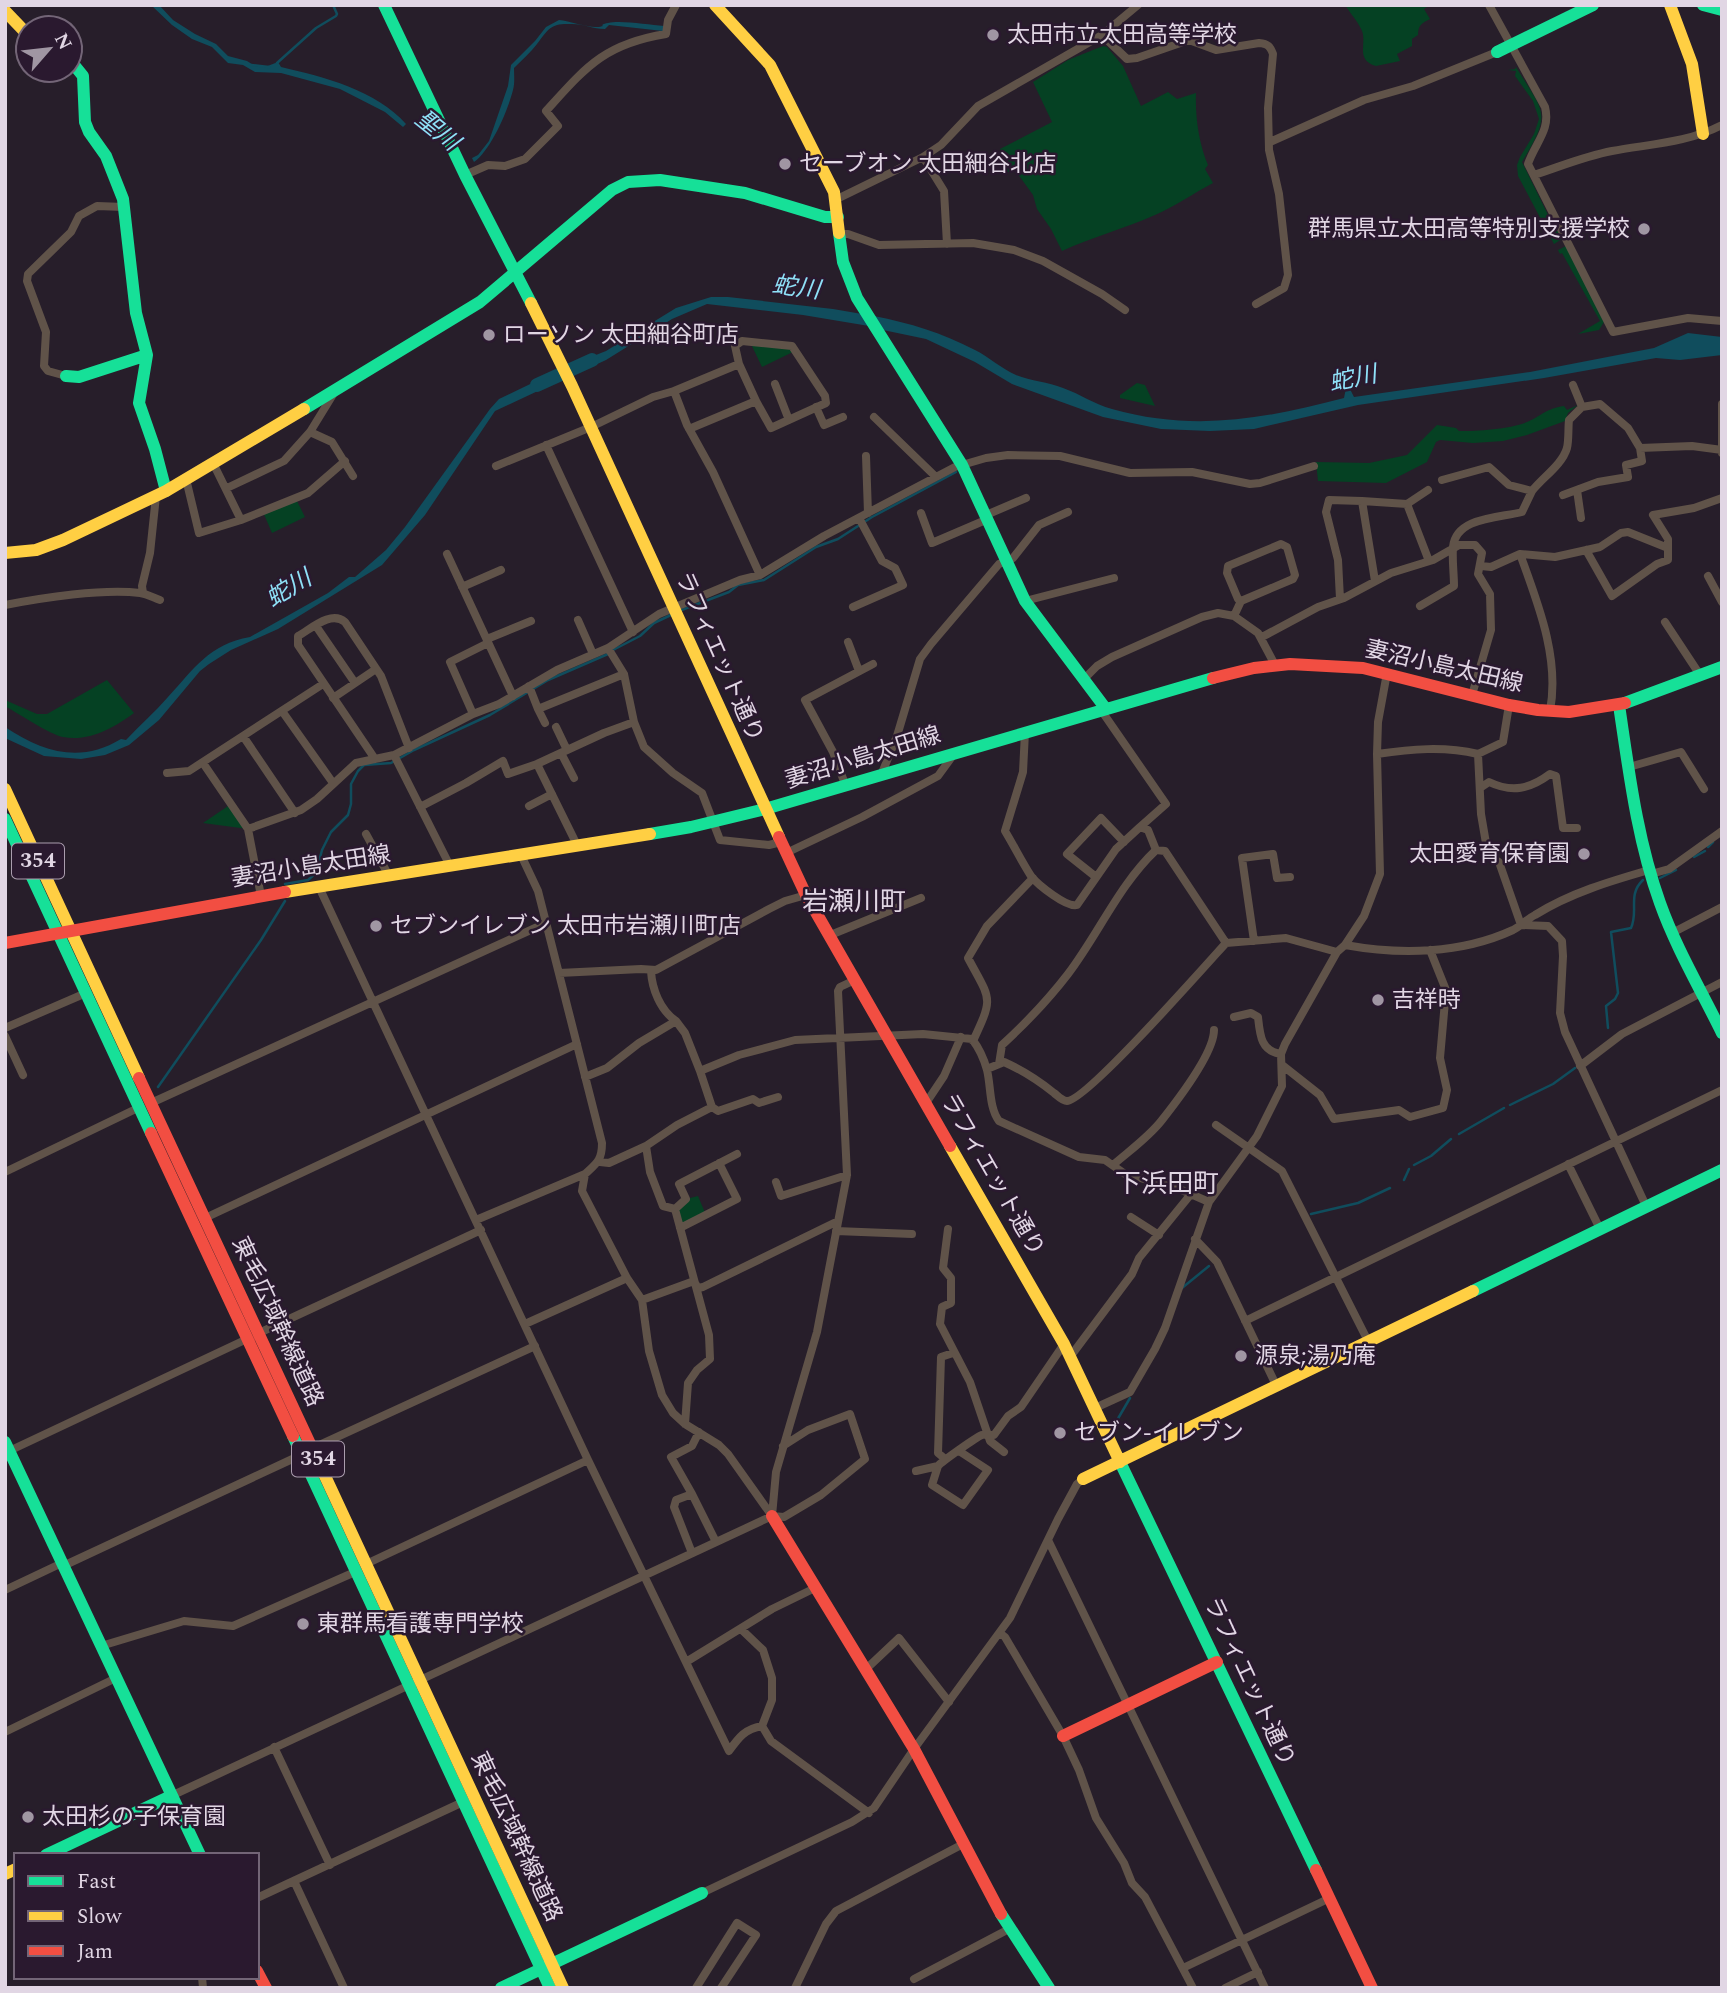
<svg xmlns="http://www.w3.org/2000/svg" width="1727" height="1993" viewBox="0 0 1727 1993" font-family="Spectral,'Noto Sans JP',serif">
  <style>
    .green { fill: #054123 }
    .water { fill: #104d5d }
    .lines { fill: none; stroke-linecap: round; stroke-linejoin: round }
    .stream { stroke: #104d5d; stroke-width: 2.5 }
    .river { stroke: #104d5d; stroke-width: 14 }
    .street { stroke: #605349; stroke-width: 8 }
    .fast { stroke: #16e098; stroke-width: 12 }
    .slow { stroke: #ffcf43; stroke-width: 12 }
    .jam { stroke: #f24e42; stroke-width: 12 }
    .poi-dot { fill: #a096a3; stroke: #2a192f; stroke-width: 2.5 }
    .labels { text-anchor: middle; dominant-baseline: central; stroke-width: 5; stroke-linejoin: round; paint-order: stroke }
    .shield { fill: #2a192f; stroke: #aa9dae; stroke-width: 2 }
    .shield-label { font-size: 21px; font-weight: bold; fill: #e1d6e4 }
    .poi-label { font-size: 23px; fill: #e1d6e4; stroke: #2a192f; text-anchor: start }
    .street-label { font-size: 23px; fill: #e1d6e4; stroke: #2a192f }
    .water-label { font-size: 24px; font-style: italic; fill: #8fe1f8; stroke: #2a192f }
    .quarter-label { font-size: 26px; fill: #e1d6e4; stroke: #2a192f }
  </style>
  <rect width="100%" height="100%" fill="#271e2a"/>
  <path class="green" d="M1345 5H1430L1424 9 1430 19C1422 23 1418 25 1418 35L1412 39V46L1397 54 1400 61 1376 66C1355 60 1367 44 1362 31 1359 23 1350 13 1345 5Z
    M1103 46 1107 47 1123 66 1141 106 1168 92 1177 99 1196 93C1195 117 1199 144 1208 165L1205 169 1213 183C1194 193 1174 207 1155 215 1124 229 1092 237 1062 251L1051 229 1037 209 1033 195 1015 170 1007 172 1000 149 1052 122 1033 82 1068 60Z
    M1516 67C1545 114 1552 112 1522 162L1553 225 1559 231 1562 239 1554 244 1518 176 1517 165 1520 157 1534 134 1539 119 1533 101 1515 76 1516 71 1508 70 1515 69Z
    M1566 246 1604 322 1599 330 1578 334 1600 321 1562 253 1560 254 1558 250Z
    M750 342 792 346 795 351 762 367Z
    M1137 383 1145 385 1155 406 1120 398V395Z
    M1578 405 1568 413 1565 421 1527 435 1503 441 1473 443 1440 440 1436 442 1427 462 1386 483 1318 481 1316 462 1369 463 1407 455 1437 425 1456 428 1459 431C1478 431 1510 429 1527 422 1543 415 1545 409 1564 406L1567 410Z
    M296 499 305 517 272 533 263 512Z
    M107 680 134 713C114 728 89 742 63 737 51 735 19 714 5 706V700L37 714H47Z
    M231 804 248 829 203 823Z
    M698 1196 706 1215 680 1228 675 1209 686 1199Z"/>
  <path class="water" d="M151 5H159L173 20 195 34 216 44 228 56 247 61 255 66 265 67 278 62 281 67C324 77 376 90 406 124L403 127 385 112 340 89 281 73 255 72 243 65 228 63 212 47 192 39 172 25Z
    M559 20C570 21 589 28 597 27 608 26 597 25 608 23 621 20 649 25 664 26L663 31 609 25 605 29C593 29 584 24 572 24 551 23 549 28 537 44 531 52 522 60 514 68 514 75 515 83 513 90 508 110 491 150 474 162L472 158 478 155 489 141 508 86 511 65 535 41 546 27Z
    M711 297H728L833 309 862 314 869 326 803 315 707 304 672 319 606 360 578 373 573 364 606 351 676 308Z
    M874 316C910 323 942 333 975 350 989 357 1002 369 1016 375 1031 381 1048 382 1063 388 1080 394 1094 404 1112 409 1194 432 1264 419 1344 398L1346 388 1349 387 1354 397 1530 372 1654 348 1688 333 1722 337V355L1680 360 1656 358 1544 378 1358 405 1254 429 1210 431 1161 429 1103 417 1012 384 975 362 926 339 883 330Z
    M553 373 557 382 495 411 425 515 382 565 278 629 231 650 209 664 200 671 159 720 129 745 105 755 81 759 44 756 5 738V727C43 752 80 764 121 739L126 740C140 725 155 712 168 697 194 669 209 644 250 637L328 593 349 577H355L386 550 405 527 490 409 499 399Z"/>
  <g class="lines">
    <path class="stream" d="M277 63 316 28 336 16 337 14 333 5
      M251 65 269 67
      M679 611 729 592 738 585 764 580 816 547 838 539 872 517 956 472
      M613 650 640 636 654 623 673 614
      M1708 847 1713 842
      M1694 857 1705 851
      M1660 878 1676 870
      M285 884 308 880 316 873 322 850 331 832 348 815 351 804V784L358 771 364 765 391 763 414 750 490 715 548 680 608 654
      M1608 1028 1606 1006 1615 999 1618 993 1611 932 1631 928C1639 911 1627 895 1643 880
      M158 1087 261 940 285 901
      M1510 1105 1553 1084 1575 1068
      M1459 1134 1504 1108
      M1414 1165 1431 1156 1451 1139
      M1404 1180 1409 1169
      M1311 1214 1358 1203 1390 1188
      M1182 1288 1209 1266
      M1116 1422 1130 1398"/>
    <path class="river" d="M537 385 592 360"/>
    <path class="street" d="M1489 5 1545 107C1551 130 1535 143 1528 164L1613 332 1688 318 1722 321
      M1102 35 1127 59 1137 58 1189 40 1216 50 1259 43C1268 44 1270 46 1273 54L1268 108 1269 150 1279 194 1288 275 1284 288 1256 304
      M1270 142 1364 100 1413 86 1497 52
      M923 157 944 191 947 244
      M465 175 488 165 505 166 525 159 558 126 546 111C586 67 604 44 666 34L668 20 676 5
      M1534 175C1559 167 1585 156 1612 151 1649 144 1687 143 1722 125
      M837 199 923 157 941 145 978 106 1102 35 1138 5
      M839 234H848L879 245 973 243 1014 250 1043 261 1102 294 1125 310
      M739 364 735 346 742 341 792 346 825 396 826 403 771 428 756 401
      M66 376 48 371 44 366 46 332 27 281 28 274 71 232 79 216 97 206 124 207
      M775 384 789 420
      M1573 385 1582 407
      M674 391 739 364 756 401 689 429
      M816 407 824 425 843 417
      M874 417 936 477
      M310 432 332 442 353 476
      M546 445 633 632
      M1722 453V404
      M866 456 868 513
      M496 466 591 427 653 397 674 391 687 425 713 472 760 575
      M186 479 199 533 241 520 213 463
      M1442 480 1489 467 1509 485 1532 491C1543 477 1562 465 1567 448 1569 439 1568 428 1569 420L1582 407 1600 404 1628 428 1640 448 1692 446 1722 450
      M227 488 284 461 310 432 334 393
      M1577 490 1581 518
      M1563 495 1598 482 1628 477 1626 465 1642 461 1640 448
      M1362 501 1407 504 1429 561
      M1407 504 1428 490
      M921 513 932 543 988 519
      M986 515 1026 498
      M241 520 308 493 345 461
      M1586 550 1612 596 1657 564 1668 560V548
      M447 554 513 696
      M1520 554C1538 604 1560 658 1550 711
      M1481 566 1491 567 1520 554 1555 557 1600 547 1621 533 1628 532 1668 548V539L1653 515 1694 508 1722 498
      M1708 576 1722 602
      M462 587 501 570
      M143 593 142 586 150 553 156 496
      M1340 599 1338 560 1326 512 1329 500 1362 501 1375 581
      M1025 601 1114 578
      M5 605C41 598 104 588 140 593 147 594 154 598 160 600
      M1420 606 1454 586C1454 574 1452 560 1453 547 1456 517 1499 518 1522 512L1532 491
      M853 607 903 585 895 568 882 561 859 518
      M1234 616 1241 601 1293 579 1295 575 1287 547 1281 544 1228 566 1227 573 1238 599 1241 601
      M578 620 593 654
      M1665 622 1700 675
      M316 626 355 683
      M1262 637 1318 607 1344 598 1391 573 1433 560 1459 545H1475L1482 553 1478 574 1490 594 1491 630 1472 695
      M487 639 531 621
      M848 642 859 671
      M608 648 624 674 634 722 644 747 673 773 702 793 720 840 769 845 781 842
      M1085 678 1097 666 1112 657 1202 617 1218 613 1234 616 1258 633 1275 665
      M529 686 538 709
      M333 698 376 669
      M1101 710 1166 804 1140 827
      M282 711 333 783
      M473 714 450 662 488 643
      M545 723 538 709 624 674
      M556 727 567 750
      M1025 732 1023 772 1005 831C1014 846 1022 862 1031 876 1038 885 1067 908 1077 905L1116 849 1140 827 1148 830 1156 850
      M243 736 295 813
      M561 753 574 778
      M1377 754C1411 749 1444 746 1478 754L1481 814 1488 855 1499 862 1521 925
      M1478 754 1503 742 1509 705
      M394 755 450 866
      M375 759 298 645V636C311 629 331 610 345 622L381 676 409 748
      M203 763 248 829 261 896
      M1629 767 1681 752 1704 789
      M167 773 189 771 323 684
      M882 773 897 736 920 659 931 644 999 564 1013 558 1039 525 1068 512
      M845 784 833 752 805 700 873 664
      M1480 788 1489 782C1512 793 1530 789 1550 774L1556 776 1563 828H1577
      M529 806 552 794
      M420 807 466 783 503 761 508 774 537 764
      M248 829 301 810 317 799 356 763 394 755 473 714 499 704 557 670 608 648 659 614 740 580 760 575 824 536 955 467 986 458 1008 455 1060 456 1130 473 1192 472 1250 484 1260 483 1314 466
      M366 834 389 876
      M577 845 537 764 604 733 634 722
      M786 853 862 817 938 776 954 754
      M1651 874 1669 869 1722 831
      M1096 877 1067 854 1101 818 1124 842
      M319 887 588 1460 729 1751C739 1737 745 1729 762 1726
      M1521 925 1548 926 1562 941 1563 956 1560 1013 1565 1032 1646 1206
      M1674 932 1722 907
      M828 936 921 898
      M1254 941 1242 858 1273 854 1277 878 1290 877
      M1345 945C1400 955 1461 954 1513 930 1521 926 1527 919 1535 915 1570 893 1611 881 1649 870
      M651 971C652 989 660 1010 676 1021
      M559 973 641 969 656 970 769 909 785 901 806 895
      M1234 1017 1251 1013 1258 1017C1260 1036 1261 1051 1281 1054
      M5 1028 86 993
      M5 1036 23 1075
      M973 1041C994 996 991 1001 968 958L987 926 1033 878
      M999 1064 1002 1045C1026 1023 1048 1000 1068 974 1099 933 1119 885 1156 850L1165 851 1226 943
      M1282 1065 1320 1095 1334 1119 1399 1110 1410 1117 1443 1108 1447 1090 1440 1058 1446 990 1430 950
      M1580 1066 1622 1034 1722 982
      M987 1069 1004 1062C1022 1070 1039 1081 1054 1093 1058 1096 1062 1101 1067 1101 1086 1101 1206 965 1226 943L1286 938 1337 952
      M585 1077 607 1068 639 1043 676 1021 685 1033 700 1071 739 1055 795 1040 923 1034 972 1039C979 1048 984 1059 987 1070 991 1086 989 1108 999 1121L1079 1157 1105 1160 1125 1174 1177 1188 1209 1202
      M151 1103 546 923
      M926 1103 944 1076 961 1037
      M712 1107 718 1111 753 1099 759 1103 778 1097
      M1216 1125 1282 1171 1368 1341
      M646 1146 677 1125 712 1107 700 1071
      M600 1162 609 1163 646 1146 650 1172 663 1206 675 1209
      M1568 1164 1600 1229
      M1113 1165C1129 1151 1149 1137 1162 1120 1177 1101 1214 1053 1214 1030
      M5 1172 140 1107
      M585 1174 582 1191 627 1278 642 1300 649 1351 662 1395 673 1413 685 1424 719 1445 728 1454 772 1516
      M776 1182 781 1196 847 1175
      M1131 1217 1159 1235
      M205 1218 577 1044
      M476 1220 585 1174C597 1163 602 1160 602 1143L538 891 521 855
      M680 1228 737 1199 719 1163
      M948 1229 943 1268 951 1278V1303L942 1307 940 1324 970 1382 990 1441 1004 1452
      M836 1231 912 1234
      M1195 1239 1217 1262 1276 1385
      M695 1283 698 1288 703 1287 838 1221
      M642 1300 694 1281
      M1245 1321 1722 1090
      M525 1324 627 1278
      M259 1333 481 1230
      M1070 1357 1132 1274 1139 1258 1191 1194
      M1095 1408 1130 1392 1155 1349 1165 1328 1209 1202 1257 1136 1282 1086 1281 1054 1285 1044 1337 952 1345 945 1364 916 1380 874 1377 754 1378 722 1387 673
      M685 1424 688 1383 697 1370 710 1359 709 1335 675 1209 686 1199 679 1184 737 1154
      M313 1448 535 1346
      M9 1451 247 1339
      M944 1458 938 1453 941 1357 953 1353
      M938 1466 932 1485 963 1505 988 1470 959 1451
      M916 1471 938 1466C941 1462 978 1436 982 1435 985 1434 990 1435 994 1435L1008 1416 1021 1407 1064 1344
      M692 1494 716 1542
      M772 1516 776 1472 817 1332 847 1175 838 991 840 987 855 980
      M1048 1540 1265 1988
      M692 1553 674 1507 676 1500 692 1494 671 1457 692 1446 699 1432
      M366 1564 588 1460
      M63 1566 301 1455
      M5 1590 62 1563
      M741 1629 763 1650 772 1678V1700L762 1726 771 1741 869 1813
      M1000 1633 1005 1637 1063 1736 1079 1770 1096 1818 1124 1863 1132 1883 1145 1897 1193 1988
      M101 1646 184 1621 233 1626 355 1572
      M686 1662 772 1609 815 1588
      M865 1670 899 1638 949 1702
      M5 1732 116 1678
      M274 1747 330 1865
      M171 1796 772 1516 784 1517 821 1495 865 1459 850 1414 808 1430 783 1446
      M294 1881 344 1988
      M702 1893 852 1822 874 1808 914 1749 1010 1618 1058 1519 1077 1484 1083 1479
      M257 1898 463 1802
      M1183 1968 1330 1898
      M202 1977 203 1988
      M914 1979 1009 1929
      M696 1988 737 1923 756 1935 721 1988
      M795 1988 826 1924 836 1911 963 1844
      M1225 1988 1258 1972"/>
    <path class="fast" d="M384 5 465 175 531 303
      M1703 5 1722 10
      M1497 52 1593 5
      M70 60 83 76 85 122 89 132 106 156 123 199 136 313 147 355 139 403 155 449 166 491
      M839 233 843 262 857 298 962 465 1025 601 1106 709
      M66 376 79 377 147 355
      M304 409 480 302 612 190 628 182 660 180 745 193 825 217H838
      M1625 703 1722 667
      M1619 705C1629 772 1637 839 1660 903 1676 948 1701 990 1722 1033
      M5 819 151 1133
      M650 834 691 827 765 809 1213 678
      M1473 1291 1722 1170
      M293 1436 550 1988
      M5 1442 200 1855
      M1120 1462 1316 1870
      M46 1855 171 1796
      M1001 1914 1049 1988
      M501 1988 702 1893"/>
    <path class="slow" d="M715 5 770 65 834 192 839 233
      M1670 5 1692 64 1703 134
      M5 11 28 35
      M531 303 572 386 779 837
      M5 553 36 550 63 540 166 491 304 409
      M5 789 139 1078
      M285 892 650 834
      M950 1146 1064 1344 1120 1462
      M312 1448 563 1988
      M1083 1479 1473 1291
      M5 1874 16 1869"/>
    <path class="jam" d="M1213 678 1254 668 1290 664 1363 668 1509 705 1538 710 1569 712 1625 703
      M779 837 806 895 950 1146
      M5 943 285 892
      M139 1078 312 1448
      M151 1133 293 1436
      M772 1516 914 1749 1001 1914
      M1063 1736 1217 1662
      M1316 1870 1372 1988
      M257 1971 266 1988"/>
  </g>
  <g class="poi-dot">
    <circle cx="993" cy="35" r="7"/>
    <circle cx="785" cy="164" r="7"/>
    <circle cx="1644" cy="229" r="7"/>
    <circle cx="489" cy="335" r="7"/>
    <circle cx="1584" cy="854" r="7"/>
    <circle cx="376" cy="926" r="7"/>
    <circle cx="1378" cy="1000" r="7"/>
    <circle cx="1241" cy="1356" r="7"/>
    <circle cx="1060" cy="1433" r="7"/>
    <circle cx="303" cy="1624" r="7"/>
    <circle cx="28" cy="1817" r="7"/>
  </g>
  <g class="labels">
    <g class="shield">
      <rect x="12" y="843.5" width="52" height="35" rx="5"/>
      <rect x="292" y="1441.5" width="52" height="35" rx="5"/>
    </g>
    <g class="shield-label">
      <text x="38" y="861">354</text>
      <text x="318" y="1459">354</text>
    </g>
    <g class="poi-label">
      <text x="1007" y="35">太田市立太田高等学校</text>
      <text x="799" y="164">セーブオン 太田細谷北店</text>
      <text x="1630" y="229" text-anchor="end">群馬県立太田高等特別支援学校</text>
      <text x="503" y="335">ローソン 太田細谷町店</text>
      <text x="1570" y="854" text-anchor="end">太田愛育保育園</text>
      <text x="390" y="926">セブンイレブン 太田市岩瀬川町店</text>
      <text x="1392" y="1000">吉祥時</text>
      <text x="1255" y="1356">源泉;湯乃庵</text>
      <text x="1074" y="1433">セブン-イレブン</text>
      <text x="317" y="1624">東群馬看護専門学校</text>
      <text x="42" y="1817">太田杉の子保育園</text>
    </g>
    <g class="street-label">
      <text transform="translate(719 657) rotate(66)">ラフィエット通り</text>
      <text transform="translate(1444 667) rotate(13)">妻沼小島太田線</text>
      <text transform="translate(863 758) rotate(-17)">妻沼小島太田線</text>
      <text transform="translate(311 867) rotate(-9)">妻沼小島太田線</text>
      <text transform="translate(992 1175) rotate(60)">ラフィエット通り</text>
      <text transform="translate(277 1322) rotate(65)">東毛広域幹線道路</text>
      <text transform="translate(1249 1682) rotate(65)">ラフィエット通り</text>
      <text transform="translate(516 1837) rotate(65)">東毛広域幹線道路</text>
    </g>
    <g class="water-label">
      <text transform="translate(437 131) rotate(39)">聖川</text>
      <text transform="translate(796 288) rotate(7)">蛇川</text>
      <text transform="translate(1353 379) rotate(-11)">蛇川</text>
      <text transform="translate(289 589) rotate(-31)">蛇川</text>
    </g>
    <g class="quarter-label">
      <text x="854" y="902">岩瀬川町</text>
      <text x="1167" y="1184">下浜田町</text>
    </g>
  </g>
  <rect width="1727" height="1993" fill="none" stroke="#e1d6e4" stroke-width="14"/>
  <rect x="14" y="1853" width="245" height="126" fill="#2a192f" stroke="#736577" stroke-width="2"/>
  <rect x="28" y="1876" width="35" height="10" fill="#16e098" stroke="#736577" stroke-width="2"/>
  <text x="77" y="1888" font-size="21" fill="#e1d6e4">Fast</text>
  <rect x="28" y="1911" width="35" height="10" fill="#ffcf43" stroke="#736577" stroke-width="2"/>
  <text x="77" y="1923" font-size="21" fill="#e1d6e4">Slow</text>
  <rect x="28" y="1946" width="35" height="10" fill="#f24e42" stroke="#736577" stroke-width="2"/>
  <text x="77" y="1958" font-size="21" fill="#e1d6e4">Jam</text>
  <g transform="translate(49 49) rotate(62)"><circle r="33" fill="#2a192f" stroke="#736577" stroke-width="2"/>
  <path d="M0-5L12 26L0 18L-12 26Z" fill="#a096a3"/>
  <text y="-10" font-size="19" font-weight="bold" text-anchor="middle" fill="#e1d6e4">N</text>
  </g>
</svg>
